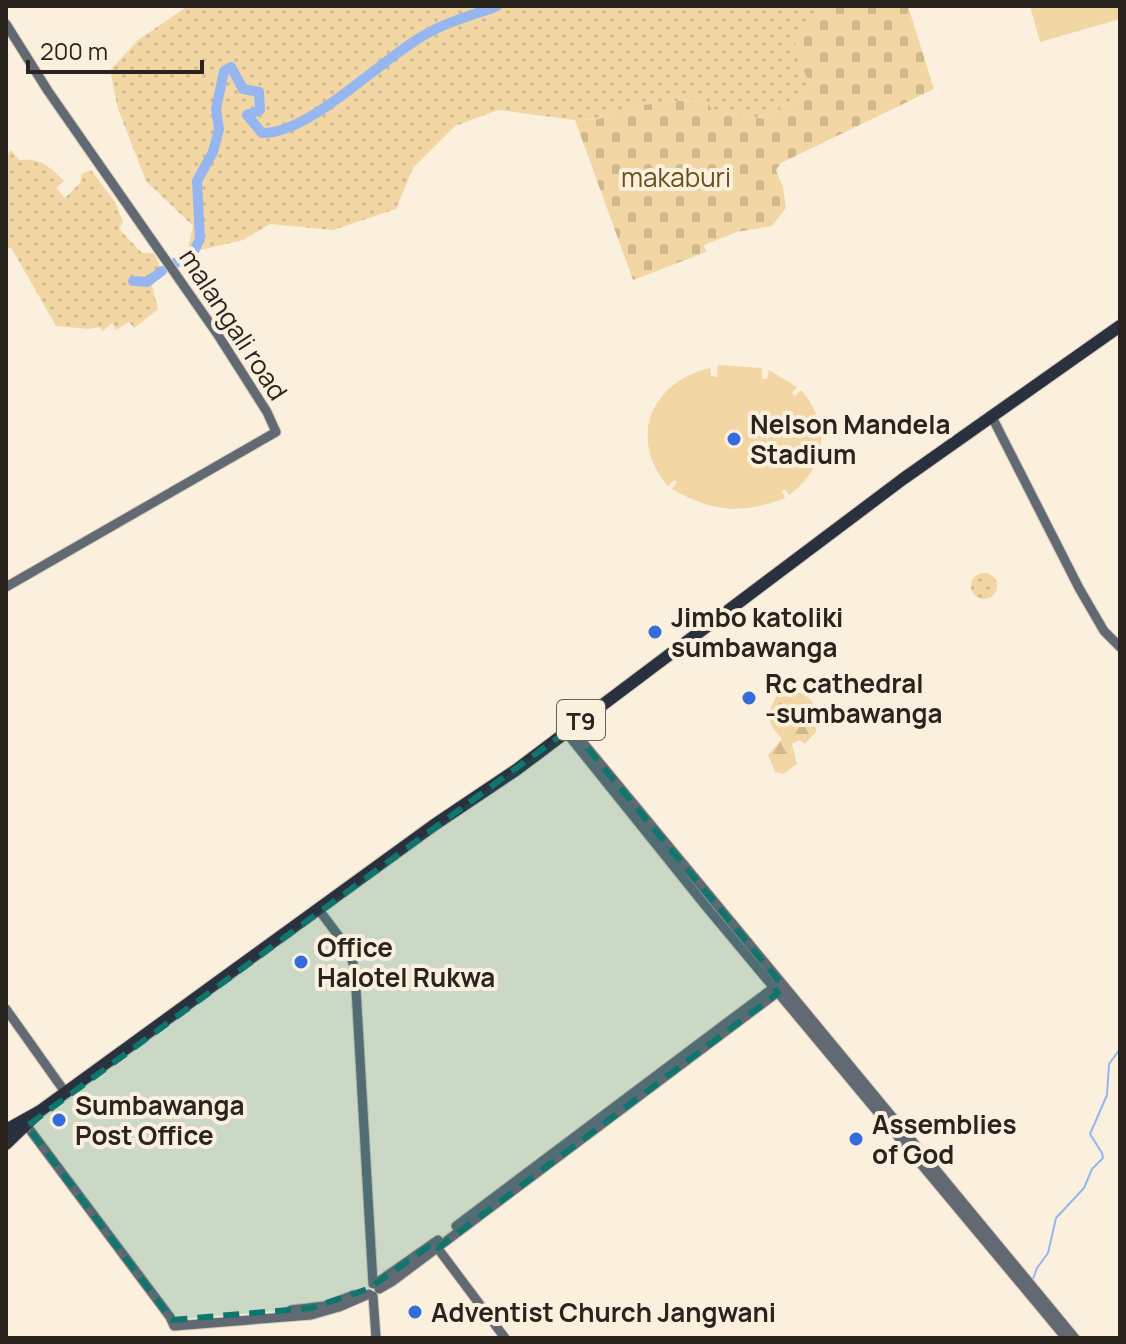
<svg xmlns="http://www.w3.org/2000/svg" width="1126" height="1344" viewBox="0 0 1126 1344" font-family="Manrope,sans-serif">
  <style>
    .grass { fill: url(#grass-dots) }
    .forest { fill: url(#forest-firs) }
    .cemetery { fill: url(#cemetery-stones) }
    .park { fill: #f2d7a4 }
    .lines { fill: none; stroke-linecap: round; stroke-linejoin: round }
    .stream { stroke: #95b6f1; stroke-width: 2 }
    .river { stroke: #95b6f1; stroke-width: 10 }
    .secondary-casing { stroke: #d4cbbb; stroke-width: 11 }
    .highway-casing { stroke: #d4cbbb; stroke-width: 14 }
    .secondary { stroke: #626973; stroke-width: 9 }
    .highway { stroke: #29313f; stroke-width: 12 }
    .marked { fill: #0f766e; fill-opacity: 0.2; stroke: #0f766e; stroke-width: 6; stroke-dasharray: 16 10; stroke-linejoin: round }
    .poi-dot { fill: #336ddb; stroke: #faf0dd; stroke-width: 3 }
    .labels { text-anchor: middle; dominant-baseline: central; stroke-width: 8; stroke-linejoin: round; paint-order: stroke }
    .shield { fill: #faf0dd; stroke: #686257; stroke-width: 2 }
    .shield-label { font-size: 24px; font-weight: bold; fill: #29251e }
    .park-label { font-size: 26px; fill: #68501e; stroke: #faf0dd }
    .street-label { font-size: 26px; fill: #29251e; stroke: #faf0dd }
    .poi-label { font-size: 26px; font-weight: bold; fill: #29251e; stroke: #faf0dd; text-anchor: start }
  </style>
  <defs>
    <pattern id="grass-dots" width="8" height="8" patternUnits="userSpaceOnUse" patternTransform="scale(2)"><rect width="8" height="8" fill="#f2d7a4"/><path d="M2 2h.1M6 6h.1" fill="none" stroke="#d0b88d" stroke-width="1.8" stroke-linecap="round"/></pattern>
    <pattern id="forest-firs" width="22" height="20" patternUnits="userSpaceOnUse" patternTransform="scale(2)"><rect width="22" height="20" fill="#f2d7a4"/><path d="M5 1l3.5 6h-7zM16 11l3.5 6h-7z" fill="#d0b88d"/></pattern>
    <pattern id="cemetery-stones" width="16" height="16" patternUnits="userSpaceOnUse" patternTransform="scale(2)"><rect width="16" height="16" fill="#f2d7a4"/><path d="M2 7V4a2 2 0 0 1 4 0v3zM10 15v-3a2 2 0 0 1 4 0v3z" fill="#d0b88d"/></pattern>
  </defs>
  <rect width="100%" height="100%" fill="#faf0dd"/>
  <path class="grass" d="M188 6H833L819 13 795 53 809 82 796 96 764 119 712 110 705 98 642 105 618 110 600 119 575 120 498 110 455 126 413 168 396 209 333 230 270 224 243 240 187 253 193 226 146 181 118 109 110 70 138 40Z
    M11 150 19 160C40 157 50 167 64 181L56 188 65 198 80 183 82 174 91 170 115 202 123 222 119 229 142 253H154L162 271 152 286 158 309 134 328 129 322 116 330 112 323 103 331 99 327 89 329 56 326 12 249 6 247V156Z
    M971 586a13 13 0 1 1 26 0a13 13 0 1 1-26 0Z"/>
  <path class="forest" d="M779 691 805 694 813 703 816 732 805 744 800 740 792 744 797 764 783 774 775 772 768 755 782 739C764 721 768 711 779 691Z"/>
  <path class="cemetery" d="M833 6H908L934 89 781 163 776 170 783 187 786 208 772 226 737 232 704 245 706 252 633 280 575 120 600 119 618 110 642 105 705 98 712 110 764 119 796 96 809 82 795 53 796 37 819 13Z"/>
  <path class="park" d="M1030 6H1120V19L1040 42Z
    M718 365 762 368V379H767L769 370 797 387 792 393 795 396 801 390C832 426 827 467 789 495L785 489 782 491 785 498C740 515 713 512 672 489L677 482 674 480 668 486C627 438 651 382 710 368L711 376 717 377Z"/>
  <g class="lines">
    <path class="stream" d="M1033 1279 1037 1268 1048 1253 1056 1218 1084 1188 1092 1169 1103 1158 1102 1153 1090 1134 1107 1095 1109 1064 1120 1049"/>
    <path class="river" d="M175 263 191 257 200 239 197 181 213 152 219 129 216 109 224 71 231 67 243 89 259 92 260 110 247 115 262 133C311 134 382 57 428 33 449 21 474 15 497 6
      M133 281 147 282 162 271"/>
    <defs>
      <path id="secondary" d="M6 24 48 91 218 335 267 412 276 432 6 587
        M991 415 1079 588 1104 631 1120 647
        M571 728 1075 1338
        M569 736 704 904 1066 1338
        M319 910 350 951 355 972 373 1284
        M6 1009 65 1092
        M27 1126 170 1317 174 1326 311 1315 339 1307 369 1294
        M456 1226 777 985
        M436 1246 505 1338
        M375 1284 438 1240
        M379 1289 393 1281 782 989
        M373 1296 376 1338
        M291 1310 325 1306 354 1295"/>
      <path id="highway" d="M6 1130 40 1111 434 825 516 770 903 479 1120 326
        M6 1144 35 1116"/>
    </defs>
    <use href="#secondary" class="secondary-casing"/>
    <use href="#highway" class="highway-casing"/>
    <use href="#secondary" class="secondary"/>
    <use href="#highway" class="highway"/>
  </g>
  <path class="marked" d="M571 728 780 982 774 987 778 993 438 1248 434 1243 368 1289 312 1308 172 1320 27 1126Z"/>
  <g class="poi-dot">
    <circle cx="734" cy="439" r="8"/>
    <circle cx="655" cy="632" r="8"/>
    <circle cx="749" cy="698" r="8"/>
    <circle cx="301" cy="962" r="8"/>
    <circle cx="59" cy="1120" r="8"/>
    <circle cx="856" cy="1139" r="8"/>
    <circle cx="415" cy="1312" r="8"/>
  </g>
  <g class="labels">
    <rect class="shield" x="557" y="700" width="48" height="40" rx="6"/>
    <g class="shield-label">
      <text x="581" y="720">T9</text>
    </g>
    <g class="park-label">
      <text x="676" y="177">makaburi</text>
    </g>
    <g class="street-label">
      <text transform="translate(234 324) rotate(57)">malangali road</text>
    </g>
    <g class="poi-label">
      <text x="750" y="424">Nelson Mandela<tspan x="750" dy="30">Stadium</tspan></text>
      <text x="671" y="617">Jimbo katoliki<tspan x="671" dy="30">sumbawanga</tspan></text>
      <text x="765" y="683">Rc cathedral<tspan x="765" dy="30">-sumbawanga</tspan></text>
      <text x="317" y="947">Office<tspan x="317" dy="30">Halotel Rukwa</tspan></text>
      <text x="75" y="1105">Sumbawanga<tspan x="75" dy="30">Post Office</tspan></text>
      <text x="872" y="1124">Assemblies<tspan x="872" dy="30">of God</tspan></text>
      <text x="431" y="1312">Adventist Church Jangwani</text>
    </g>
  </g>
  <rect width="1126" height="1344" fill="none" stroke="#29251e" stroke-width="16"/>
  <path d="M28 60v12h174v-12" fill="none" stroke="#29251e" stroke-width="4"/>
  <text x="40" y="60" font-size="24" fill="#29251e" stroke="#faf0dd" stroke-width="6" paint-order="stroke">200 m</text>
</svg>
